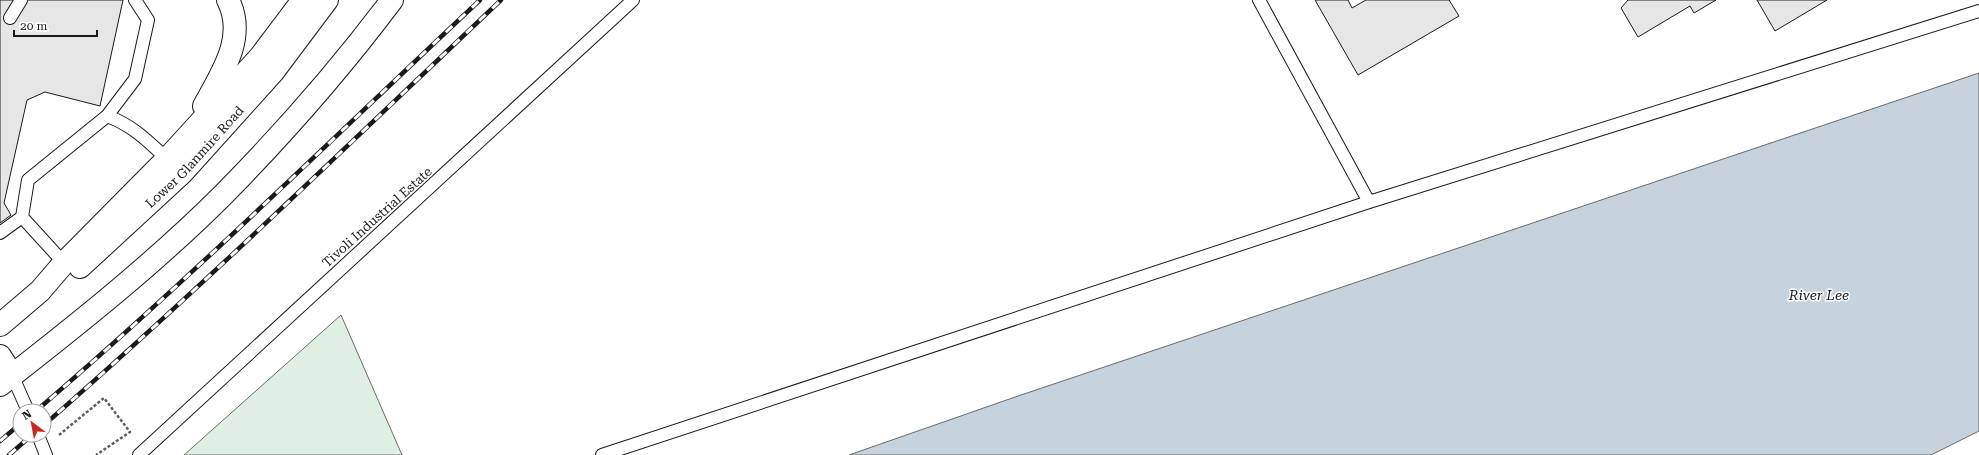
<svg xmlns="http://www.w3.org/2000/svg" width="1979" height="455" viewBox="0 0 1979 455" font-family="'Roboto Serif',serif">
  <style>
    .green { fill: #e0efe3; stroke: #6a6a6a }
    .water { fill: #c6d2dc; stroke: #6a6a6a }
    .building { fill: #e6e6e6; stroke: #1a1a1a }
    .lines { fill: none; stroke-linecap: round; stroke-linejoin: round }
    .service-casing { stroke: #1a1a1a; stroke-width: 14 }
    .secondary-casing { stroke: #1a1a1a; stroke-width: 24 }
    .trunk-casing { stroke: #1a1a1a; stroke-width: 24 }
    .path { stroke: #5f5f5f; stroke-width: 2.5; stroke-dasharray: 3 2; stroke-linecap: butt }
    .service { stroke: #fff; stroke-width: 12 }
    .secondary { stroke: #fff; stroke-width: 22 }
    .trunk { stroke: #fff; stroke-width: 22 }
    .rail-casing { stroke: #1a1a1a; stroke-width: 4.5 }
    .rail { stroke: #fff; stroke-width: 3; stroke-dasharray: 9; stroke-linecap: butt }
    .labels { text-anchor: middle; dominant-baseline: central; stroke-width: 3; stroke-linejoin: round; paint-order: stroke }
    .street-label { font-size: 13px; fill: #1a1a1a; stroke: #fff }
    .water-label { font-size: 14px; font-style: italic; fill: #1a1a1a; stroke: #fff }
  </style>
  <rect width="100%" height="100%" fill="#fff"/>
  <path class="green" d="M341 315 402 455H184Z"/>
  <path class="water" d="M1979 73V431L1931 455H849L1018 396Z"/>
  <path class="building" d="M0 0H123L100 106 45 92 27 100 4 203 11 215 0 223Z
    M1315 0H1348L1352 8 1366 0H1449L1459 16 1358 75Z
    M1628 0H1716L1694 13 1690 6 1638 37 1621 8Z
    M1757 0H1827L1775 31Z"/>
  <g class="lines">
    <defs>
      <path id="service" d="M1259 0 1369 202
        M10 18 21 0
        M107 116 135 79 148 20 135 0
        M22 217 64 263
        M0 233 22 217 28 180 107 116C132 125 148 141 167 159
        M12 375 28 411
        M38 435 46 455
        M139 455 633 0
        M602 455 1369 202 1979 11"/>
      <path id="secondary" d="M0 356 12 375"/>
      <g id="trunk">
        <path d="M204 106C222 73 247 37 228 0"/>
        <path id="s1" d="M80 267 182 173 273 72 327 0"/>
        <path d="M0 325 40 291 64 263 167 159 260 57 303 0"/>
        <path d="M0 385C77 325 155 263 224 194 284 133 341 68 392 0"/>
      </g>
    </defs>
    <use href="#service" class="service-casing"/>
    <use href="#secondary" class="secondary-casing"/>
    <use href="#trunk" class="trunk-casing"/>
    <path class="path" d="M59 435 104 398 130 432 96 455"/>
    <use href="#service" class="service"/>
    <use href="#secondary" class="secondary"/>
    <use href="#trunk" class="trunk"/>
    <defs>
      <path id="rail" d="M36 411C189 280 333 138 480 0
        M44 425C201 288 350 143 501 0
        M0 441 20 424
        M9 455 32 435"/>
    </defs>
    <use href="#rail" class="rail-casing"/>
    <use href="#rail" class="rail"/>
  </g>
  <g class="labels">
    <g class="street-label">
      <text stroke="none"><textPath href="#s1" startOffset="159">Lower Glanmire Road</textPath></text>
      <text transform="translate(377 217) rotate(-42)">Tivoli Industrial Estate</text>
    </g>
    <g class="water-label">
      <text x="1819" y="295">River Lee</text>
    </g>
  </g>
  <g transform="translate(32 423) rotate(328)"><circle r="19" fill="#ffffff" stroke="#a3a3a3"/>
  <path d="M0-3L7 15L0 10L-7 15Z" fill="#c62828"/>
  <text y="-6" font-size="11" font-weight="bold" text-anchor="middle" fill="#1a1a1a">N</text>
  </g>
  <path d="M14 30v6h83v-6" fill="none" stroke="#1a1a1a" stroke-width="2"/>
  <text x="20" y="30" font-size="12" fill="#1a1a1a" stroke="#ffffff" stroke-width="3" paint-order="stroke">20 m</text>
</svg>
